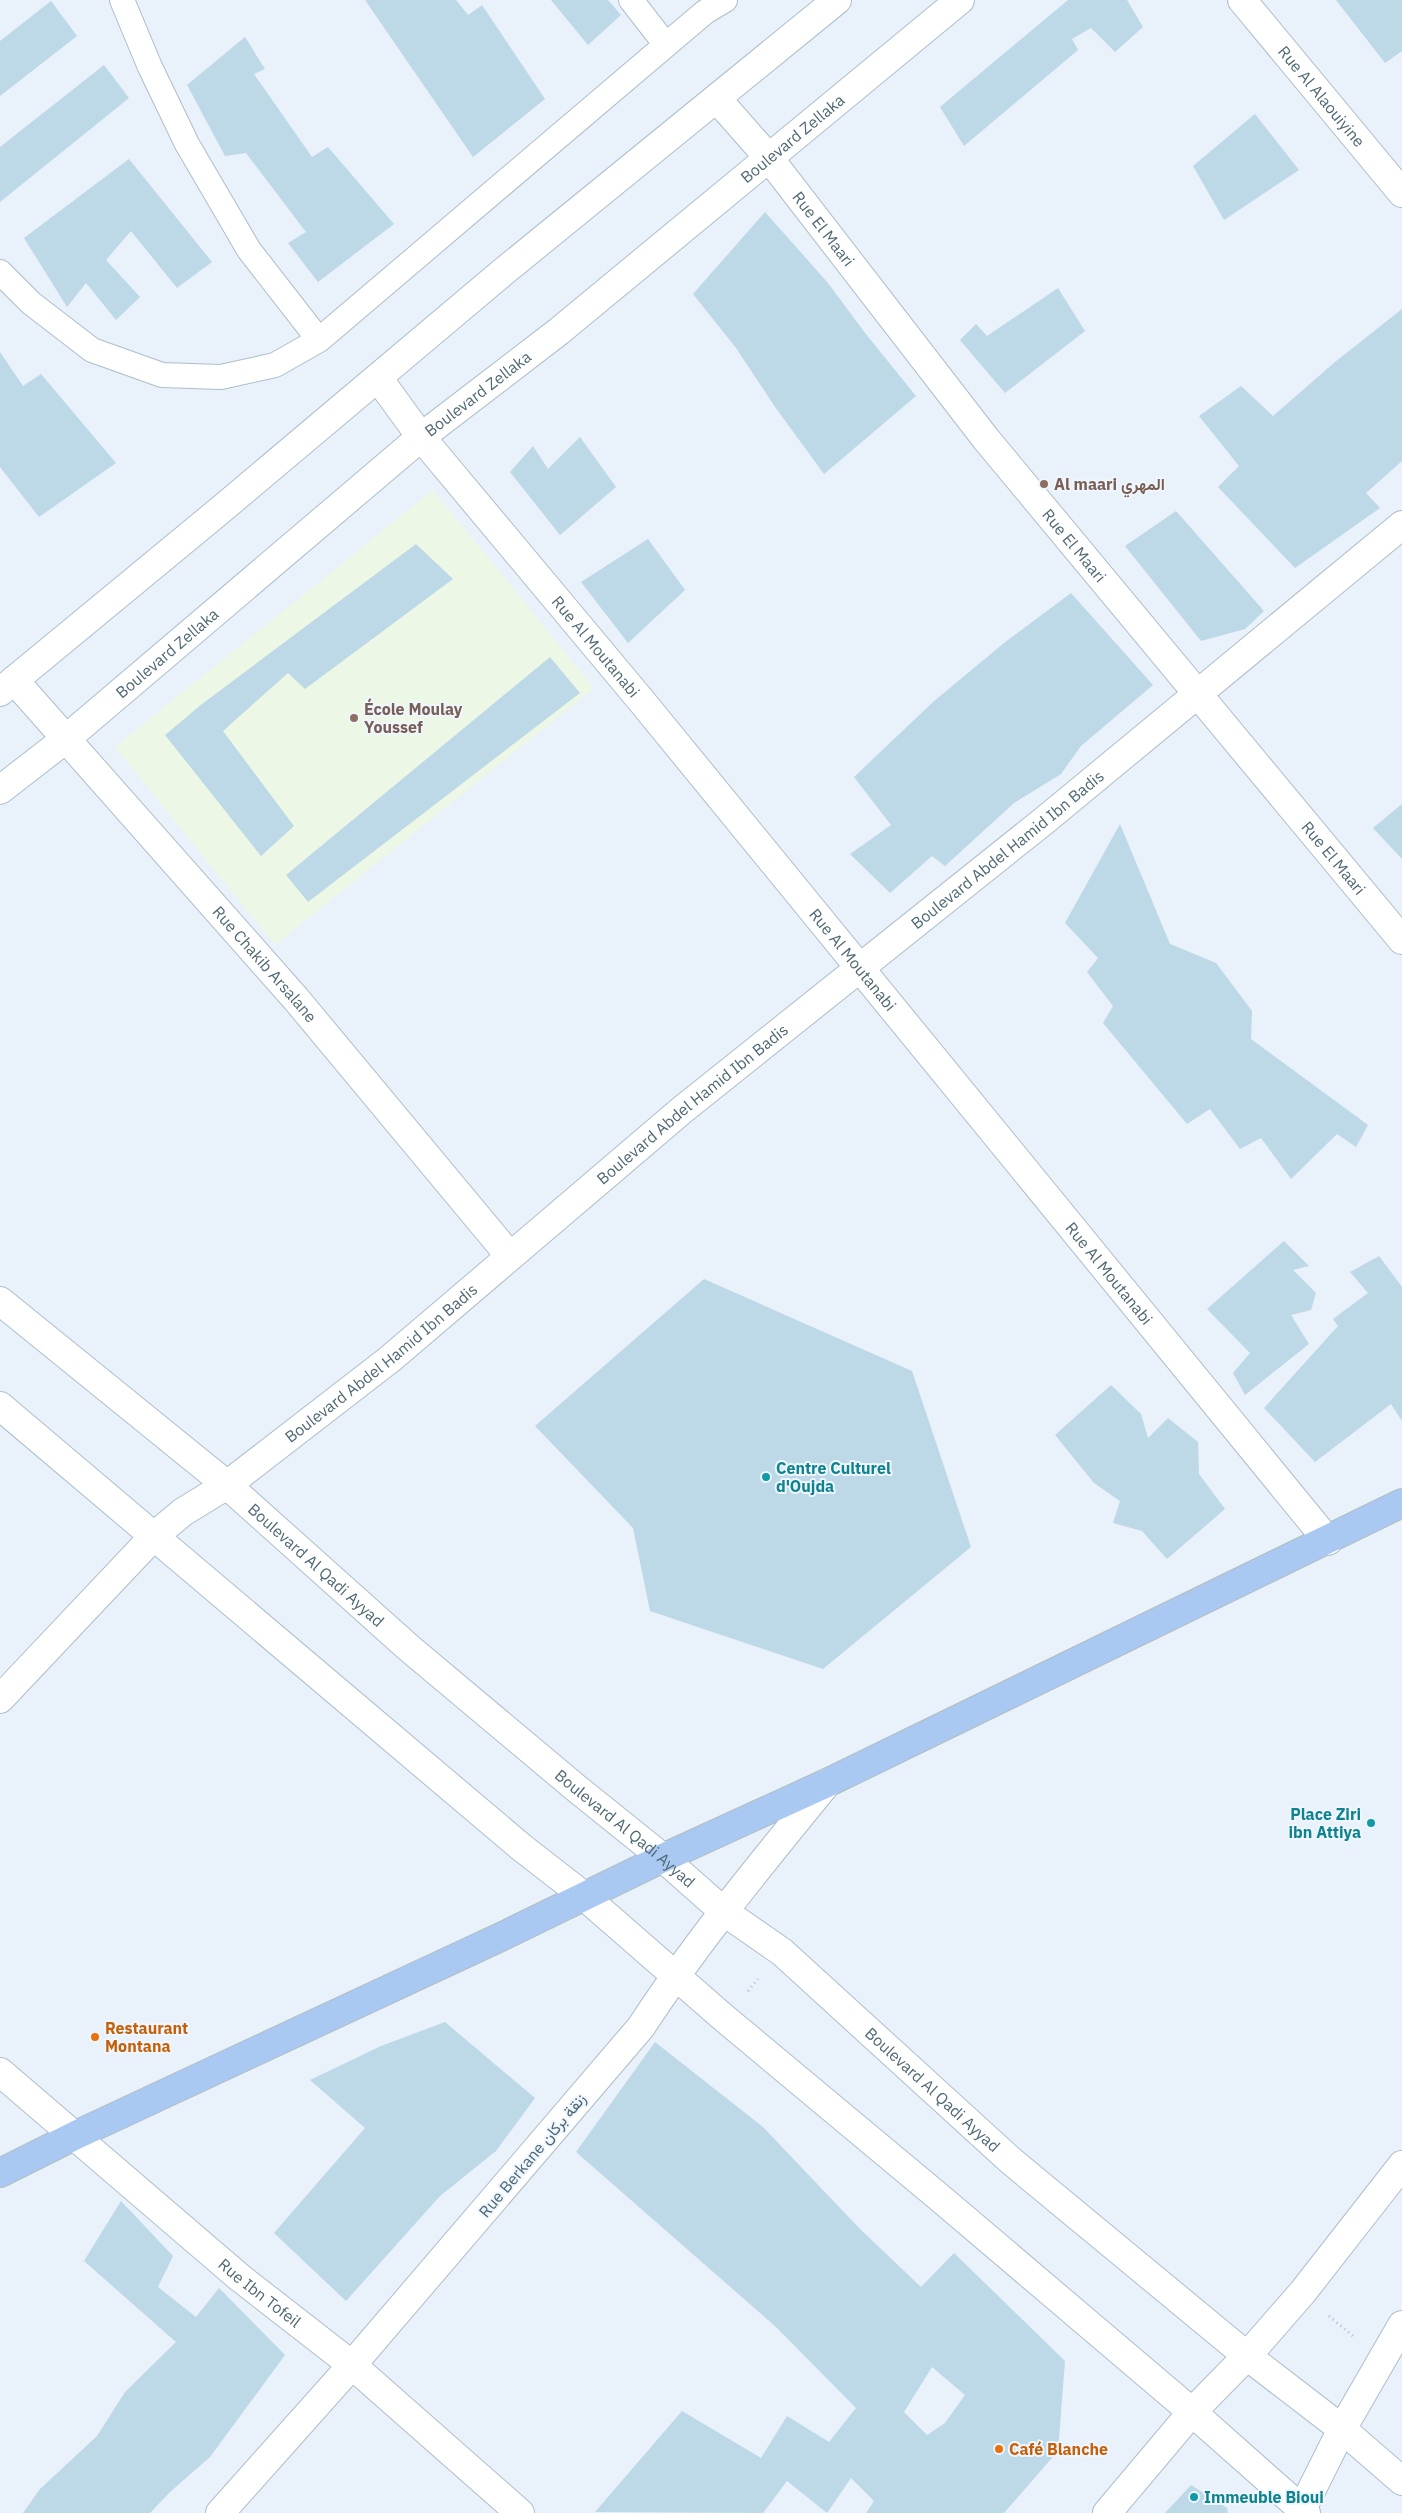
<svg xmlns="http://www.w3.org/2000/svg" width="1402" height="2513" viewBox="0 0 1402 2513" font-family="'IBM Plex Sans',Vazirmatn,sans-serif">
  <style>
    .education { fill: #edf7e6 }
    .building { fill: #bdd8e6; fill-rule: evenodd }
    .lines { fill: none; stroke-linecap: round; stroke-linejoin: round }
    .lane-casing { stroke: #adbec9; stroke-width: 26 }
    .street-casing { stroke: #adbec9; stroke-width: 30 }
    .secondary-casing { stroke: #acbfcc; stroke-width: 30 }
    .primary-casing { stroke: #b2bdc1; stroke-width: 30 }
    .path { stroke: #a6c4d2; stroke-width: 3; stroke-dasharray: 1 4; stroke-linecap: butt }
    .lane { stroke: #fff; stroke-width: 24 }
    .street { stroke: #fff; stroke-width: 28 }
    .secondary { stroke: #fff; stroke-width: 28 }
    .primary { stroke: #a9c9f2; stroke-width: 28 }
    .education-dot { fill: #8d6e63; stroke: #eff6fd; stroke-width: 2 }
    .culture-dot { fill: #0f9aa8; stroke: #eff6fd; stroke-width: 2 }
    .food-dot { fill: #e8710a; stroke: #eff6fd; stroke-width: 2 }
    .labels { text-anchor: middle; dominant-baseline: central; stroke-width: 4; stroke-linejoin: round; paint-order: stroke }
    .street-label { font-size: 16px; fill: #4f6873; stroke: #eff6fd }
    .education-label { font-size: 16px; font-weight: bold; fill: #785e54; stroke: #eff6fd; text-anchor: start }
    .culture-label { font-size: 16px; font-weight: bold; fill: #0d838f; stroke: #eff6fd; text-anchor: start }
    .food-label { font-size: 16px; font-weight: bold; fill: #c56008; stroke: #eff6fd; text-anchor: start }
  </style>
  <rect width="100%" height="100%" fill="#e9f1fa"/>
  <path class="education" d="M433 490 594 688 275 945 115 747Z"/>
  <path class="building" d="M365 0H456L468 15 482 5 545 99 473 157Z
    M551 0H608L621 15 588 45Z
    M1068 0H1127L1143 27 1115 52 1091 28 1072 39 1078 50 964 146 940 107Z
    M1336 0H1402V51L1385 63Z
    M51 1 77 36 0 96V41Z
    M245 37 265 69 254 74 312 157 328 147 394 224 318 282 288 243 306 232 246 153 225 156 187 85Z
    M104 65 129 98 0 202V147Z
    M1255 114 1299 170 1224 220 1193 166Z
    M129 159 212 262 177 288 131 231 106 260 140 297 116 320 86 283 67 307 24 238Z
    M765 212 828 283 865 333 916 396 824 474 775 407 736 348 693 294Z
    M1058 288 1085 331 1005 393 960 340 976 324 987 336Z
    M1402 309V461L1366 493 1380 508 1295 568 1218 487 1239 466 1199 416 1241 386 1273 416 1335 362Z
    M0 352 23 386 41 374 116 463 39 517 0 467Z
    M580 437 616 487 560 535 510 472 533 446 548 469Z
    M1176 511 1264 611 1245 629 1201 641 1125 546Z
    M648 539 685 590 628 643 581 582Z
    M416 544 453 579 305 689 288 673 223 731 294 826 261 856 165 735 202 704Z
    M1071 593 1153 685 1081 746 1061 774 1014 803 945 866 932 856 890 893 850 854 891 825 854 777 933 702 1004 643Z
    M550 657 580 693 308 902 286 875Z
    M1402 804V859L1373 828Z
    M1120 824 1170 944 1216 963 1252 1011 1251 1039 1368 1125 1356 1147 1337 1134 1291 1179 1261 1138 1240 1149 1210 1109 1187 1124 1103 1023 1113 1006 1087 972 1098 958 1065 923Z
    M1284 1241 1309 1266 1293 1270 1316 1293 1311 1310 1291 1315 1309 1344 1245 1395 1233 1373 1250 1353 1207 1309Z
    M1379 1256 1402 1287V1421L1391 1404 1315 1462 1264 1408 1338 1326 1333 1319 1368 1293 1350 1272Z
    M704 1279 912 1371 971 1547 823 1669 650 1611 633 1528 535 1426Z
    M1111 1385 1141 1414 1148 1438 1168 1418 1198 1442 1199 1474 1225 1509 1167 1559 1142 1531 1113 1523 1120 1501 1094 1483 1055 1435Z
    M445 2022 535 2098 496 2151 440 2196 346 2301 274 2233 365 2128 310 2080 381 2046Z
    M655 2042 763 2127 860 2229 921 2287 954 2253 1065 2361 1058 2451 1004 2513H866L874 2501 851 2478 827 2513 787 2481 763 2513 595 2512 682 2411 761 2458 787 2416 829 2442 856 2408 775 2326 576 2152ZM932 2367 965 2395 945 2423 927 2435 904 2412Z
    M121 2201 173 2256 158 2287 196 2317 219 2288 285 2355 210 2457 170 2492 150 2513H23L40 2489 97 2436 125 2392 176 2342 84 2261Z
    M1191 2485 1227 2508 1228 2513H1165Z"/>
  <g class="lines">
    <defs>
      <path id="lane" d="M122 0 150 67 187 144 249 250 319 340
        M631 0 666 45
        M0 272 31 303 92 350 162 375 221 377 275 365 319 340 666 45 705 12 725 0"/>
      <g id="street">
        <path id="s1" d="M1242 0 1402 193"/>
        <path id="s2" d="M717 99 769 158 986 439 1402 940"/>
        <path id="s3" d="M378 378 421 437 644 704 1328 1541"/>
        <path id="s4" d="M14 680 296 999 509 1255"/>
        <path id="s5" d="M0 1699 154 1536 183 1512 227 1485 390 1359 682 1110 1045 820 1402 525"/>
        <path id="s6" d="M0 2072 239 2277 352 2365 520 2513"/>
        <path d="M220 2513 352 2365 641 2027C697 1941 762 1863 827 1783"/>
      </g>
      <g id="secondary">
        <path d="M0 692 218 512 503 272 837 0"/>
        <path id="s7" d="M0 790 67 738 421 437 558 332 960 0"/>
        <path id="s8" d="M0 1301 227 1485 409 1648 576 1788 663 1858 723 1911 782 1952 1010 2160 1247 2356 1342 2429 1402 2481"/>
        <path d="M0 1406 521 1847 584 1896 724 2018 940 2198 1192 2412 1306 2513"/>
        <path d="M1107 2513 1192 2412 1247 2356 1302 2293 1402 2165"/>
        <path d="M1300 2513 1342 2429 1402 2325"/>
      </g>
      <path id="primary" d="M0 2173 76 2135 507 1934 663 1858 827 1783 1402 1503"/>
    </defs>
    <use href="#lane" class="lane-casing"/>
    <use href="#street" class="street-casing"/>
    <use href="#secondary" class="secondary-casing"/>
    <use href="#primary" class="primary-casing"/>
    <path class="path" d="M748 1991 758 1979
      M1329 2316 1353 2336"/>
    <use href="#lane" class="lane"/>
    <use href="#street" class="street"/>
    <use href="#secondary" class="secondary"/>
    <use href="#primary" class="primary"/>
  </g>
  <g class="education-dot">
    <circle cx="1044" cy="484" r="5"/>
    <circle cx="354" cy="718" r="5"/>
  </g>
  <g class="culture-dot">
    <circle cx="766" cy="1477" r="5"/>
    <circle cx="1371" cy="1823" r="5"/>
    <circle cx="1194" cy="2497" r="5"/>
  </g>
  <g class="food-dot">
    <circle cx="95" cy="2037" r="5"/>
    <circle cx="999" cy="2449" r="5"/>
  </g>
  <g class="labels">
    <g class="street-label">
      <text stroke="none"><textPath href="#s1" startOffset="125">Rue Al Alaouiyine</textPath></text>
      <text stroke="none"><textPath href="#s7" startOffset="1026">Boulevard Zellaka</textPath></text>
      <text stroke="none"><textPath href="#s2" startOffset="168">Rue El Maari</textPath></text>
      <text stroke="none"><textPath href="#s7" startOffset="621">Boulevard Zellaka</textPath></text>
      <text stroke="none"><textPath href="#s2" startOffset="572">Rue El Maari</textPath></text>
      <text stroke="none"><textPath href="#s3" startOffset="346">Rue Al Moutanabi</textPath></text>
      <text stroke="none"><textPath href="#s7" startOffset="216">Boulevard Zellaka</textPath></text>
      <text stroke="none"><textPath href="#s5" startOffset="1320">Boulevard Abdel Hamid Ibn Badis</textPath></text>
      <text stroke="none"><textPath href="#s2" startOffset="978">Rue El Maari</textPath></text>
      <text stroke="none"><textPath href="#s3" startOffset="751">Rue Al Moutanabi</textPath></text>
      <text stroke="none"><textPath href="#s4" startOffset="379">Rue Chakib Arsalane</textPath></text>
      <text stroke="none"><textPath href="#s5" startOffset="915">Boulevard Abdel Hamid Ibn Badis</textPath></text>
      <text stroke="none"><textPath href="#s3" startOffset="1156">Rue Al Moutanabi</textPath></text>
      <text stroke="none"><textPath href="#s5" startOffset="510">Boulevard Abdel Hamid Ibn Badis</textPath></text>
      <text stroke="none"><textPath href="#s8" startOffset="412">Boulevard Al Qadi Ayyad</textPath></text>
      <text stroke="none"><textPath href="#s8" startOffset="818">Boulevard Al Qadi Ayyad</textPath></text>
      <text stroke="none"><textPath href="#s8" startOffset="1222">Boulevard Al Qadi Ayyad</textPath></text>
      <text transform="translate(532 2155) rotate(-50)">Rue Berkane زنقة بركان</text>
      <text stroke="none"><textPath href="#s6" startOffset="341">Rue Ibn Tofeil</textPath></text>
    </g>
    <g class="education-label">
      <text x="1054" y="484">Al maari المهري</text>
      <text x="364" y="709">École Moulay<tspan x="364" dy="18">Youssef</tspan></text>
    </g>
    <g class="culture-label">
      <text x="776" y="1468">Centre Culturel<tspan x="776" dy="18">d'Oujda</tspan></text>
      <text x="1361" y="1814" text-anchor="end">Place Ziri<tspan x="1361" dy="18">ibn Attiya</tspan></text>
      <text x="1204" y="2497">Immeuble Bioui</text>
    </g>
    <g class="food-label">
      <text x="105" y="2028">Restaurant<tspan x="105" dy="18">Montana</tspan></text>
      <text x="1009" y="2449">Café Blanche</text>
    </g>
  </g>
</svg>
